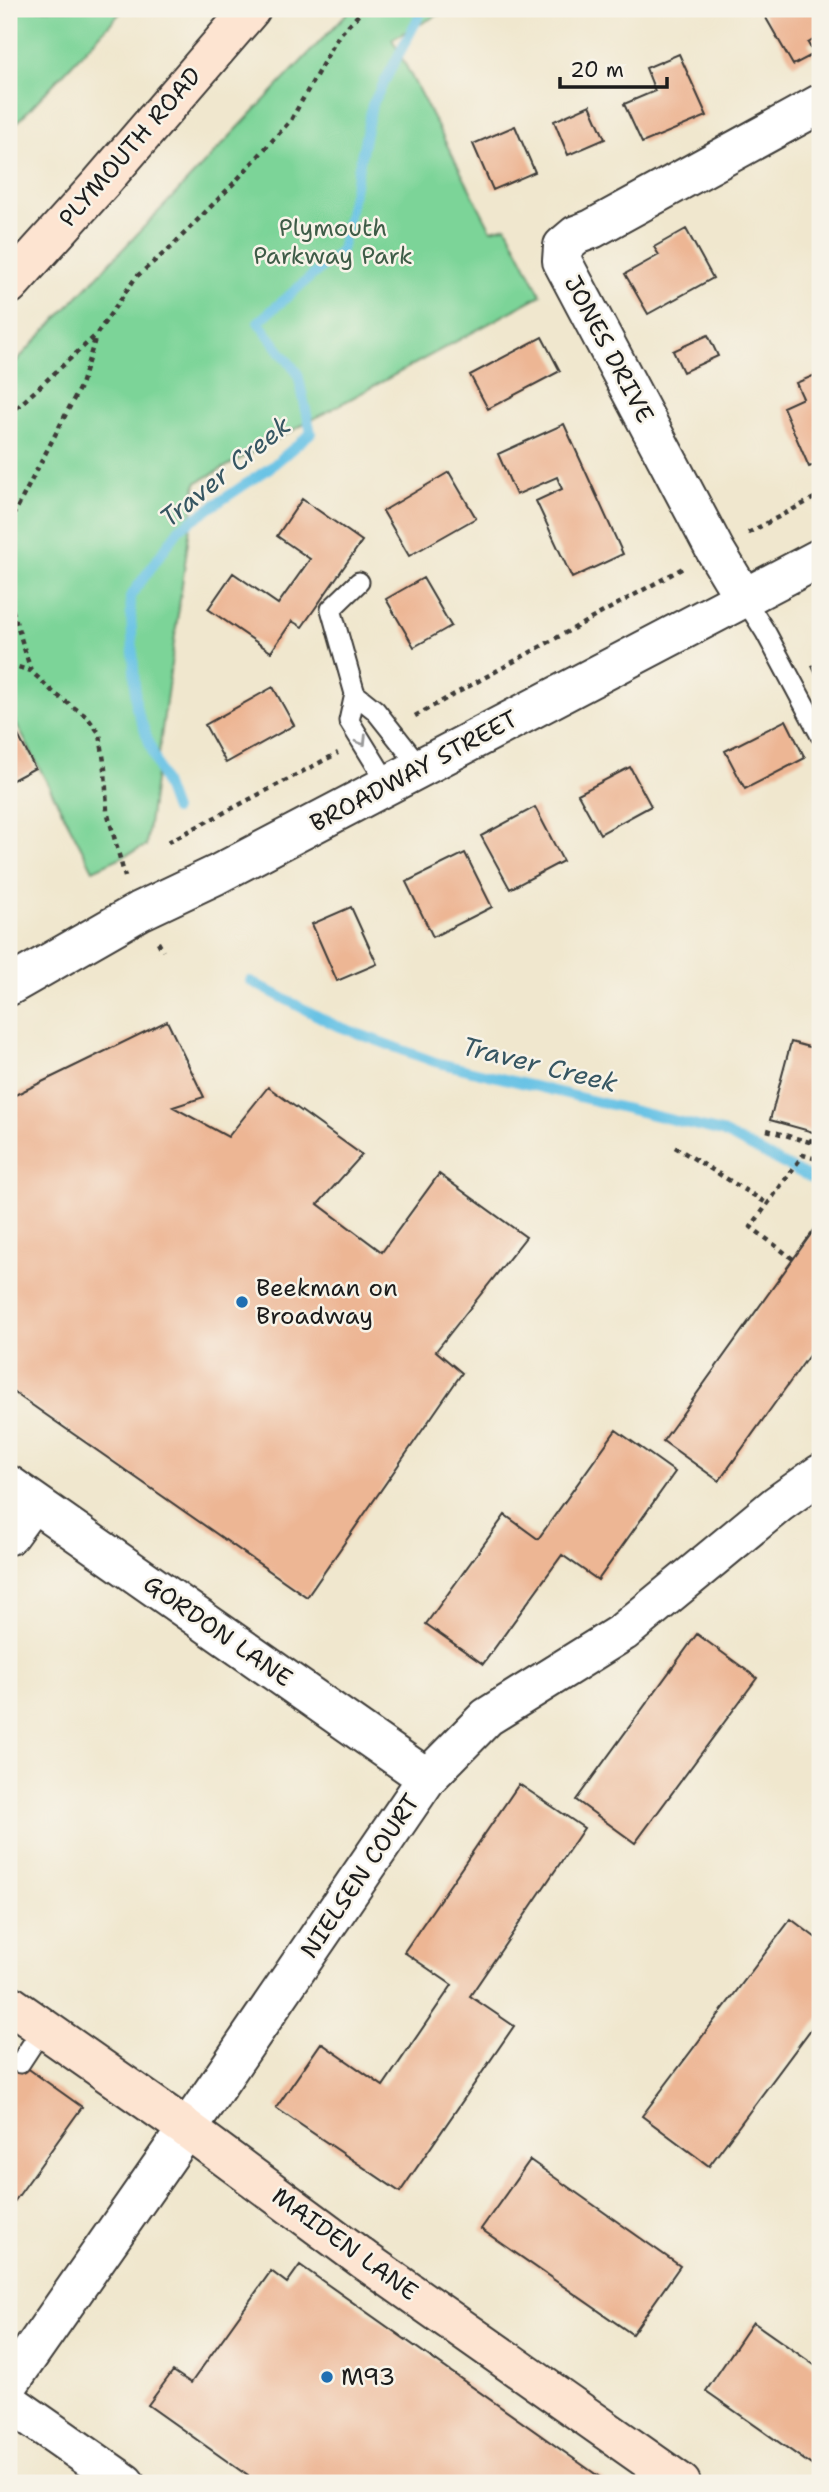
<svg xmlns="http://www.w3.org/2000/svg" width="829" height="2492" viewBox="0 0 829 2492" font-family="'Shantell Sans',sans-serif">
  <style>
    .green { fill: #7cd498; stroke: #4c785a; stroke-width: 2 }
    .lines { fill: none; stroke-linecap: round; stroke-linejoin: round }
    .stream { stroke: #67c2e5; stroke-width: 10 }
    .building { fill: #edb694 }
    .service-casing { stroke: #3c3a37; stroke-width: 23 }
    .minor-casing { stroke: #3c3a37; stroke-width: 42 }
    .secondary-casing { stroke: #3c3a37; stroke-width: 42 }
    .path { stroke: #3c3a37; stroke-width: 4.5; stroke-dasharray: 5 5; stroke-linecap: butt }
    .service { stroke: #fff; stroke-width: 19 }
    .minor { stroke: #fff; stroke-width: 38 }
    .secondary { stroke: #fde4d1; stroke-width: 38 }
    .oneway { stroke: #999 }
    .poi-dot { fill: #1f6fb2; stroke: #f7f3e8; stroke-width: 2.5 }
    .labels { text-anchor: middle; dominant-baseline: central; stroke-width: 5; stroke-linejoin: round; paint-order: stroke }
    .street-label { font-size: 24px; fill: #1c1c1c; stroke: #f7f3e8 }
    .park-label { font-size: 24px; fill: #3e5c47; stroke: #f7f3e8 }
    .poi-label { font-size: 24px; fill: #1c1c1c; stroke: #f7f3e8; text-anchor: start }
    .water-label { font-size: 26px; font-style: italic; fill: #365662; stroke: #f7f3e8 }
  </style>
  <rect width="100%" height="100%" fill="#f7f3e8"/>
  <filter id="ink" filterUnits="userSpaceOnUse"><feTurbulence type="fractalNoise" baseFrequency=".0143" numOctaves="2"/><feDisplacementMap in="SourceGraphic" scale="14" xChannelSelector="R" yChannelSelector="G"/><feConvolveMatrix kernelMatrix="1 2 1 2 8 2 1 2 1" color-interpolation-filters="sRGB"/></filter>
  <filter id="wash" filterUnits="userSpaceOnUse"><feTurbulence type="fractalNoise" baseFrequency=".00686" numOctaves="4" result="noise"/><feDisplacementMap in="SourceGraphic" scale="28" xChannelSelector="R" yChannelSelector="G"/><feGaussianBlur stdDeviation="1.57" result="paint"/><feColorMatrix in="noise" values="0 0 0 0 0 0 0 0 0 0 0 0 0 0 0 0 0 1.4 0 .05"/><feComposite in="paint" operator="in"/></filter>
  <g filter="url(#wash)">
    <rect width="100%" height="100%" fill="#f0e7ce"/>
    <path class="green" d="M9 9H124L9 131Z
      M351 9H449L392 39 491 230 506 226 541 295 196 483 146 846 93 870 9 710V369Z"/>
    <g class="lines">
      <path class="stream" d="M174 810 136 707 130 597 179 529 271 467 311 433 298 374 258 322 341 251 372 105 423 9
        M250 981 335 1025 435 1062 722 1132 820 1183"/>
    </g>
    <g id="blocks">
      <path class="building" d="M765 9H820V36L808 43 814 54 793 65 762 11Z
        M679 54 707 116 642 143 624 104 655 91 646 68Z
        M590 105 605 139 568 155 554 121Z
        M515 126 535 172 493 190 473 144Z
        M686 229 713 278 648 314 625 274 659 255 654 247Z
        M708 335 718 356 683 372 673 351Z
        M542 337 560 371 488 409 470 375Z
        M820 373V463L809 467 783 407 803 398 796 383Z
        M564 424 623 554 572 578 536 501 562 489 557 477 516 495 498 454Z
        M449 472 476 518 409 556 383 511Z
        M302 499 362 541 302 627 292 621 271 652 208 609 233 573 278 604 310 559 277 536Z
        M423 578 451 626 414 647 386 599Z
        M820 662V683L812 666Z
        M273 687 294 725 226 763 205 725Z
        M9 718 35 768 9 782Z
        M786 720 805 758 745 789 725 751Z
        M630 767 651 806 600 834 578 794Z
        M535 807 563 861 510 889 481 836Z
        M465 853 492 907 433 937 406 882Z
        M351 907 377 964 337 981 312 924Z
        M167 1021 204 1097 173 1107 228 1137 268 1087 362 1155 318 1204 382 1252 439 1174 526 1237 436 1351 462 1373 307 1597 9 1389V1098Z
        M791 1042 820 1050V1134L770 1120Z
        M819 1223 820 1340 719 1481 663 1441Z
        M616 1430 675 1472 598 1580 562 1555 483 1664 426 1624 505 1515 538 1539Z
        M697 1634 757 1678 635 1843 576 1800Z
        M519 1784 584 1828 470 1996 514 2026 400 2192 276 2108 321 2043 383 2086 452 1985 404 1952Z
        M791 1919 820 1941V2017L709 2166 642 2116Z
        M9 2055 82 2107 9 2209Z
        M530 2160 680 2266 632 2334 481 2229Z
        M300 2265 608 2483H258L148 2405 173 2371 191 2383 271 2271 287 2283Z
        M753 2322 820 2369V2471L706 2391Z"/>
    </g>
  </g>
  <g filter="url(#ink)">
    <use href="#blocks" fill-opacity="0" stroke="#3c3a37" stroke-width="2"/>
    <g class="lines">
      <defs>
        <path id="service" d="M359 582 331 609 355 694 349 721 388 784
          M744 598 766 633 820 734
          M355 694 375 710 420 767
          M20 2063 43 2028"/>
        <path id="minor" d="M744 598 715 550 562 261 563 246 576 235 592 229 820 104
          M9 986 140 911 216 875 820 558
          M9 1485 427 1778
          M9 1535 33 1502
          M9 2384 210 2096 427 1778 487 1717 623 1632 778 1504 820 1474
          M9 2402 125 2483"/>
        <path id="secondary" d="M9 285 101 183 251 9
          M9 2004 186 2128 367 2262 681 2483"/>
      </defs>
      <use href="#service" class="service-casing"/>
      <use href="#minor" class="minor-casing"/>
      <use href="#secondary" class="secondary-casing"/>
      <path class="path" d="M9 415 96 335 136 277 171 247 233 184 291 120 339 35 364 9
        M748 533 820 495
        M9 536 14 514 81 385 96 336
        M9 590 10 602 31 671 54 693 87 717 100 734 105 769 107 811 125 877
        M9 664 31 671
        M415 716 683 568
        M168 842 338 753
        M158 942 163 951
        M767 1130 820 1145
        M811 1143 813 1132
        M675 1147 768 1204
        M793 1259 751 1227 803 1155 820 1160"/>
      <use href="#service" class="service"/>
      <use href="#minor" class="minor"/>
      <use href="#secondary" class="secondary"/>
    </g>
    <defs><path id="oneway-chevron" d="M-2-3.5L2.5 0L-2 3.5" fill="none" stroke-width="1.6" stroke-linecap="round" stroke-linejoin="round" transform="scale(1.75)"/></defs>
    <use class="oneway" href="#oneway-chevron" transform="translate(362 741) rotate(58)"/>
  </g>
  <g class="poi-dot">
    <circle cx="242" cy="1302" r="7"/>
    <circle cx="327" cy="2377" r="7"/>
  </g>
  <g class="labels">
    <g class="street-label">
      <text transform="translate(130 147) rotate(-49)">PLYMOUTH ROAD</text>
      <text transform="translate(609 349) rotate(62)">JONES DRIVE</text>
      <text transform="translate(414 771) rotate(-28)">BROADWAY STREET</text>
      <text transform="translate(218 1631) rotate(35)">GORDON LANE</text>
      <text transform="translate(360 1876) rotate(-56)">NIELSEN COURT</text>
      <text transform="translate(345 2244) rotate(36)">MAIDEN LANE</text>
    </g>
    <g class="park-label">
      <text x="333" y="228">Plymouth<tspan x="333" dy="28">Parkway Park</tspan></text>
    </g>
    <g class="poi-label">
      <text x="256" y="1288">Beekman on<tspan x="256" dy="28">Broadway</tspan></text>
      <text x="341" y="2377">M93</text>
    </g>
    <g class="water-label">
      <text transform="translate(225 471) rotate(-39)">Traver Creek</text>
      <text transform="translate(540 1064) rotate(14)">Traver Creek</text>
    </g>
  </g>
  <rect width="829" height="2492" fill="none" stroke="#f7f3e8" stroke-width="35"/>
  <path d="M560 77v10h107v-10" fill="none" stroke="#1c1c1c" stroke-width="3.5"/>
  <text x="570" y="77" font-size="21" fill="#1c1c1c" stroke="#f7f3e8" stroke-width="5" paint-order="stroke">20 m</text>
</svg>
